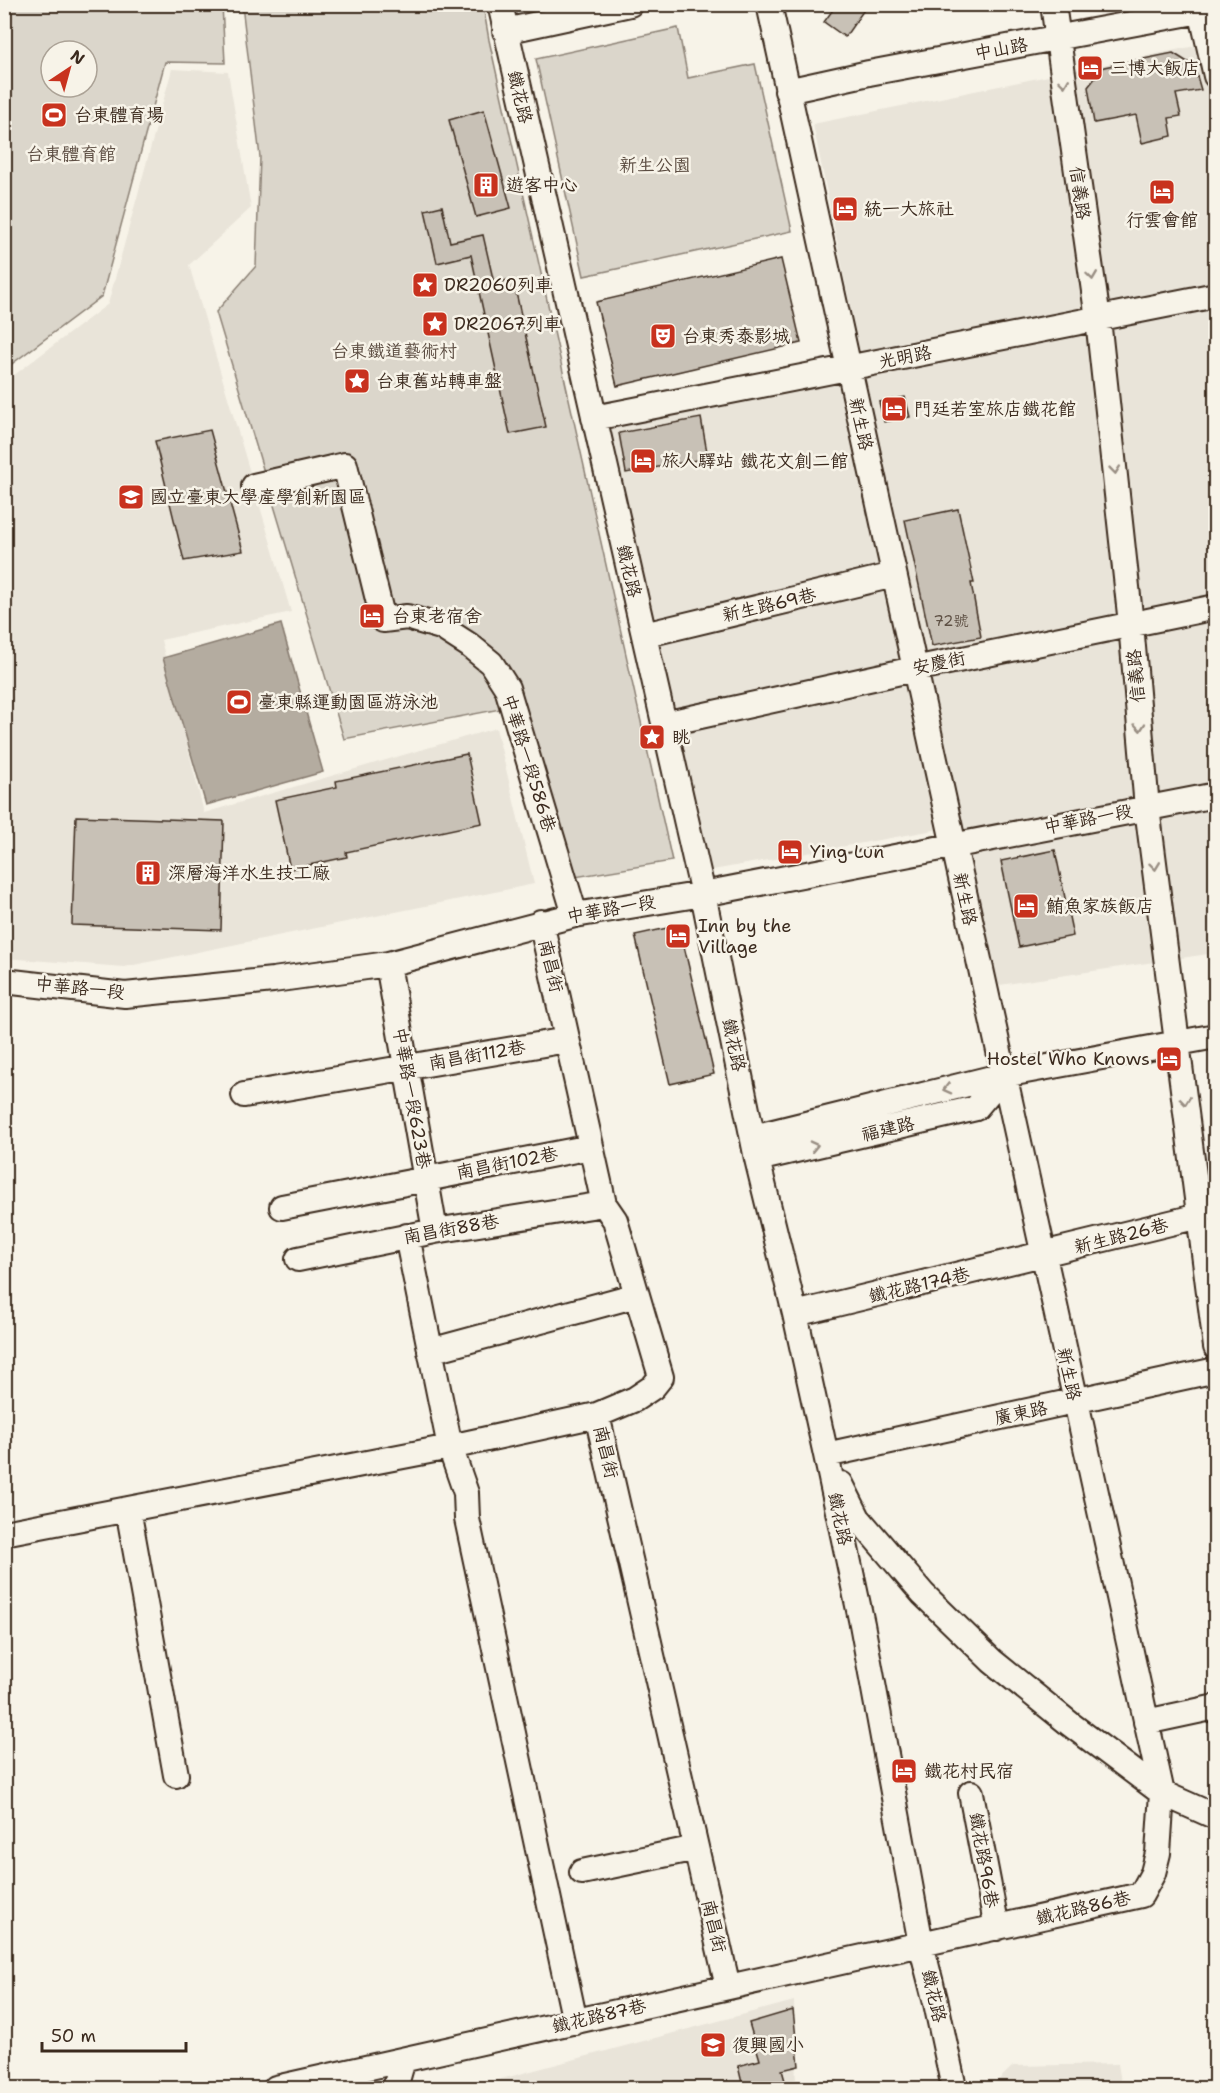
<svg xmlns="http://www.w3.org/2000/svg" width="1220" height="2093" viewBox="0 0 1220 2093" font-family="'Shantell Sans','LXGW WenKai TC',sans-serif">
  <style>
    .built { fill: #e9e4d9 }
    .green { fill: #dbd6cb; stroke: #8b8074; stroke-width: 1.5; fill-rule: evenodd }
    .water { fill: #b4aca0; stroke: #84786c; stroke-width: 1.5 }
    .building { fill: #c8c1b6; stroke: #3b2a1e; stroke-width: 1.5 }
    .lines { fill: none; stroke-linecap: round; stroke-linejoin: round }
    .minor-casing { stroke: #3b2a1e; stroke-width: 28 }
    .minor { stroke: #f7f3e8; stroke-width: 24 }
    .oneway { stroke: #998e83 }
    .labels { text-anchor: middle; dominant-baseline: central; stroke-width: 5; stroke-linejoin: round; paint-order: stroke }
    .number-label { font-size: 15px; fill: #5e5044 }
    .street-label { font-size: 18px; fill: #3b2a1e; stroke: #f7f3e8 }
    .poi-label { font-size: 18px; fill: #3b2a1e; stroke: #f7f3e8; text-anchor: start }
    .park-label { font-size: 18px; fill: #5b4c41; stroke: #f7f3e8 }
  </style>
  <rect width="100%" height="100%" fill="#f7f3e8"/>
  <filter id="ink" filterUnits="userSpaceOnUse"><feTurbulence type="fractalNoise" baseFrequency=".0167" numOctaves="2"/><feDisplacementMap in="SourceGraphic" scale="12" xChannelSelector="R" yChannelSelector="G"/><feConvolveMatrix kernelMatrix="1 2 1 2 8 2 1 2 1" color-interpolation-filters="sRGB"/></filter>
  <g filter="url(#ink)">
    <path class="built" d="M1215 42V953L993 986 962 825 702 872 601 432 863 368 813 124Z
      M172 69 228 72 251 208 189 265 291 612 161 640 204 813 496 728 534 884 124 967 5 958V382L108 304Z
      M794 2001 796 2088H467Z
      M1118 2064 1122 2088H990L1013 2066Z"/>
    <path class="green" d="M4 5H222L225 63 165 62 102 296 5 369ZM51 51H87V87H51Z
      M242 5H483L489 40 672 861 563 879 505 708 344 739 216 312 256 266 260 157Z
      M678 28 688 78 755 64 792 231 584 276 536 59Z"/>
    <path class="water" d="M281 624 323 772 206 805 163 658Z"/>
    <path class="building" d="M837 4H868L845 37 824 22Z
      M1173 53 1194 66 1201 90 1176 94 1181 116 1169 118 1172 136 1142 143 1136 115 1094 123 1088 87 1104 67Z
      M484 110 511 208 476 217 449 120Z
      M442 206 450 242 483 235 494 283 513 279 546 427 510 434 471 255 437 263 425 210Z
      M781 259 801 343 617 386 596 302Z
      M905 397 910 417 884 422 879 402Z
      M701 418 708 458 626 473 619 433Z
      M210 430 243 551 184 561 155 441Z
      M958 509 974 583H971L981 637 932 646 905 520Z
      M467 754 482 823 346 852 347 857 290 869 275 800 337 787 336 781Z
      M76 816 224 821 221 930 72 925Z
      M1055 850 1073 936 1019 947 1001 861Z
      M667 928 683 942 714 1074 670 1084 635 935Z
      M793 2010 799 2066 782 2070 787 2088H761L760 2081 742 2083 738 2066 760 2060 749 2023Z"/>
    <g class="lines">
      <defs>
        <path id="minor" d="M500 4 703 894 757 1159 795 1314 826 1455 862 1624 921 1944 936 2003 954 2088
          M1053 4 1098 319 1131 624 1147 808 1216 1347
          M1201 10 1216 76
          M505 31 630 4
          M787 91 869 73 1216 8
          M594 418 1216 295
          M254 486 345 465 383 620 407 617 441 627 469 645 491 663 507 688 575 915
          M644 635 894 575
          M664 724 914 669 1216 607
          M388 964 435 1231
          M4 981 125 995 273 980 388 964 575 915 703 894 1216 795
          M244 1095 567 1040
          M753 1137 1004 1075 1216 1036
          M757 1159 976 1108 1004 1075
          M282 1207 591 1147
          M407 1236 450 1447 466 1493 467 1519 575 2022
          M298 1259 435 1231 604 1204
          M795 1314 1199 1216
          M430 1351 637 1295
          M597 1415 728 1987
          M826 1455 1216 1370
          M841 1484 858 1518 923 1594 992 1661 1070 1724 1162 1793 1216 1817
          M128 1509 176 1775
          M4 1533 450 1447 597 1415 635 1399 653 1387 661 1377 615 1220 604 1204 541 922
          M1146 1722 1216 1707
          M971 1793 997 1928
          M582 1872 696 1848
          M276 2088 1141 1895 1153 1873 1158 1853 1162 1793 769 4
          M395 2088 403 2060"/>
      </defs>
      <use href="#minor" class="minor-casing"/>
      <use href="#minor" class="minor"/>
    </g>
    <defs><path id="oneway-chevron" d="M-2-3.5L2.5 0L-2 3.5" fill="none" stroke-width="1.6" stroke-linecap="round" stroke-linejoin="round" transform="scale(1.5)"/></defs>
    <g class="oneway">
      <use href="#oneway-chevron" transform="translate(1064 83) rotate(82)"/>
      <use href="#oneway-chevron" transform="translate(1092 276) rotate(82)"/>
      <use href="#oneway-chevron" transform="translate(1115 470) rotate(84)"/>
      <use href="#oneway-chevron" transform="translate(1140 727) rotate(85)"/>
      <use href="#oneway-chevron" transform="translate(1155 866) rotate(83)"/>
      <use href="#oneway-chevron" transform="translate(947 1089) rotate(166)"/>
      <use href="#oneway-chevron" transform="translate(1185 1101) rotate(83)"/>
      <use href="#oneway-chevron" transform="translate(814 1146) rotate(-13)"/>
    </g>
  </g>
  <defs>
    <symbol id="hotel-square" viewBox="-11 -11 22 22"><rect x="-9" y="-9" width="18" height="18" rx="4" fill="#c8321e" stroke="#f7f3e8"/><path d="M-6-4.5h1.5V1H6V5H4.5V3h-9V5H-6ZM-4 0a1.8 1.8 0 1 1 3.6 0ZM.5 0V-2.5h3Q6-2.5 6 0Z" fill="#fff"/></symbol>
    <symbol id="stadium-square" viewBox="-11 -11 22 22"><rect x="-9" y="-9" width="18" height="18" rx="4" fill="#c8321e" stroke="#f7f3e8"/><path d="M0-5a6.5 5 0 1 0 0 10a6.5 5 0 1 0 0-10ZM-3.5-1.8h7v3.6h-7Z" fill="#fff"/></symbol>
    <symbol id="building-square" viewBox="-11 -11 22 22"><rect x="-9" y="-9" width="18" height="18" rx="4" fill="#c8321e" stroke="#f7f3e8"/><path d="M-4-6H4V6H1V3H-1V6H-4ZM-2.5-4.3h1.7v1.8h-1.7ZM.8-4.3h1.7v1.8H.8ZM-2.5-1h1.7V.8h-1.7ZM.8-1h1.7V.8H.8Z" fill="#fff"/></symbol>
    <symbol id="sight-square" viewBox="-11 -11 22 22"><rect x="-9" y="-9" width="18" height="18" rx="4" fill="#c8321e" stroke="#f7f3e8"/><path d="M0-6L1.8-2.2L6-1.7L2.9 1.2L3.7 5.4L0 3.3L-3.7 5.4L-2.9 1.2L-6-1.7L-1.8-2.2Z" fill="#fff"/></symbol>
    <symbol id="theatre-square" viewBox="-11 -11 22 22"><rect x="-9" y="-9" width="18" height="18" rx="4" fill="#c8321e" stroke="#f7f3e8"/><path d="M-5-5.5Q0-4 5-5.5V0Q5 5 0 6Q-5 5-5 0ZM-3.3-2.5H-1v1.5H-3.3ZM1-2.5H3.3v1.5H1ZM-2.8 1Q0 5.5 2.8 1Z" fill="#fff"/></symbol>
    <symbol id="school-square" viewBox="-11 -11 22 22"><rect x="-9" y="-9" width="18" height="18" rx="4" fill="#c8321e" stroke="#f7f3e8"/><path d="M0-5L7-2L0 1L-7-2ZM-4 1L0 2.5L4 1V4Q0 6-4 4Z" fill="#fff"/></symbol>
  </defs>
  <g fill-rule="evenodd">
    <use href="#hotel-square" x="1075" y="53" width="30" height="30"/>
    <use href="#stadium-square" x="39" y="100" width="30" height="30"/>
    <use href="#building-square" x="471" y="170" width="30" height="30"/>
    <use href="#hotel-square" x="1147" y="177" width="30" height="30"/>
    <use href="#hotel-square" x="830" y="194" width="30" height="30"/>
    <use href="#sight-square" x="410" y="270" width="30" height="30"/>
    <use href="#sight-square" x="420" y="309" width="30" height="30"/>
    <use href="#theatre-square" x="648" y="321" width="30" height="30"/>
    <use href="#sight-square" x="342" y="366" width="30" height="30"/>
    <use href="#hotel-square" x="879" y="394" width="30" height="30"/>
    <use href="#hotel-square" x="628" y="446" width="30" height="30"/>
    <use href="#school-square" x="116" y="482" width="30" height="30"/>
    <use href="#hotel-square" x="357" y="601" width="30" height="30"/>
    <use href="#stadium-square" x="224" y="687" width="30" height="30"/>
    <use href="#sight-square" x="637" y="722" width="30" height="30"/>
    <use href="#hotel-square" x="775" y="837" width="30" height="30"/>
    <use href="#building-square" x="133" y="858" width="30" height="30"/>
    <use href="#hotel-square" x="1011" y="891" width="30" height="30"/>
    <use href="#hotel-square" x="663" y="921" width="30" height="30"/>
    <use href="#hotel-square" x="1154" y="1044" width="30" height="30"/>
    <use href="#hotel-square" x="889" y="1756" width="30" height="30"/>
    <use href="#school-square" x="698" y="2030" width="30" height="30"/>
  </g>
  <g class="labels">
    <g class="number-label">
      <text x="951" y="621">72號</text>
    </g>
    <g class="street-label">
      <text transform="translate(1001 49) rotate(-10)">中山路</text>
      <text transform="translate(520 97) rotate(77)">鐵花路</text>
      <text transform="translate(1080 193) rotate(82)">信義路</text>
      <text transform="translate(905 357) rotate(-11)">光明路</text>
      <text transform="translate(861 424) rotate(78)">新生路</text>
      <text transform="translate(629 571) rotate(77)">鐵花路</text>
      <text transform="translate(769 605) rotate(-13)">新生路69巷</text>
      <text transform="translate(939 663) rotate(-12)">安慶街</text>
      <text transform="translate(1136 676) rotate(-95)">信義路</text>
      <text transform="translate(529 763) rotate(73)">中華路一段586巷</text>
      <text transform="translate(1088 819) rotate(-11)">中華路一段</text>
      <text transform="translate(965 899) rotate(78)">新生路</text>
      <text transform="translate(611 909) rotate(-10)">中華路一段</text>
      <text transform="translate(551 966) rotate(77)">南昌街</text>
      <text transform="translate(80 988) rotate(6)">中華路一段</text>
      <text transform="translate(734 1045) rotate(78)">鐵花路</text>
      <text transform="translate(477 1055) rotate(-10)">南昌街112巷</text>
      <text transform="translate(412 1098) rotate(80)">中華路一段623巷</text>
      <text transform="translate(888 1129) rotate(-13)">福建路</text>
      <text transform="translate(507 1163) rotate(-11)">南昌街102巷</text>
      <text transform="translate(451 1229) rotate(-10)">南昌街88巷</text>
      <text transform="translate(1121 1236) rotate(-14)">新生路26巷</text>
      <text transform="translate(919 1285) rotate(-13)">鐵花路174巷</text>
      <text transform="translate(1069 1374) rotate(78)">新生路</text>
      <text transform="translate(1021 1413) rotate(-12)">廣東路</text>
      <text transform="translate(606 1452) rotate(77)">南昌街</text>
      <text transform="translate(840 1519) rotate(78)">鐵花路</text>
      <text transform="translate(984 1860) rotate(80)">鐵花路96巷</text>
      <text transform="translate(1083 1908) rotate(-13)">鐵花路86巷</text>
      <text transform="translate(714 1926) rotate(77)">南昌街</text>
      <text transform="translate(934 1996) rotate(77)">鐵花路</text>
      <text transform="translate(599 2016) rotate(-13)">鐵花路87巷</text>
    </g>
    <g class="poi-label">
      <text x="1110" y="68">三博大飯店</text>
      <text x="74" y="115">台東體育場</text>
      <text x="506" y="185">遊客中心</text>
      <text x="864" y="209">統一大旅社</text>
      <text x="1162" y="220" text-anchor="middle">行雲會館</text>
      <text x="444" y="285">DR2060列車</text>
      <text x="454" y="324">DR2067列車</text>
      <text x="682" y="336">台東秀泰影城</text>
      <text x="376" y="381">台東舊站轉車盤</text>
      <text x="914" y="409">門廷若室旅店鐵花館</text>
      <text x="662" y="461">旅人驛站 鐵花文創二館</text>
      <text x="150" y="497">國立臺東大學產學創新園區</text>
      <text x="392" y="616">台東老宿舍</text>
      <text x="258" y="702">臺東縣運動園區游泳池</text>
      <text x="672" y="737">眺</text>
      <text x="810" y="852">Ying Lun</text>
      <text x="168" y="873">深層海洋水生技工廠</text>
      <text x="1046" y="906">鮪魚家族飯店</text>
      <text x="698" y="926">Inn by the<tspan x="698" dy="21">Village</tspan></text>
      <text x="1150" y="1059" text-anchor="end">Hostel Who Knows</text>
      <text x="924" y="1771">鐵花村民宿</text>
      <text x="732" y="2045">復興國小</text>
    </g>
    <g class="park-label">
      <text x="71" y="154">台東體育館</text>
      <text x="655" y="165">新生公園</text>
      <text x="394" y="351">台東鐵道藝術村</text>
    </g>
  </g>
  <rect width="1220" height="2093" fill="none" stroke="#f7f3e8" stroke-width="24"/>
  <rect x="12" y="12" width="1196" height="2069" fill="none" stroke="#3b2a1e" stroke-width="2" filter="url(#ink)"/>
  <g transform="translate(69 69) rotate(36)"><circle r="28" fill="#f7f3e8" stroke="#aca397" stroke-width="1.5"/>
  <path d="M0-4.5L10 22L0 15L-10 22Z" fill="#c8321e"/>
  <text y="-9" font-size="16" font-weight="bold" text-anchor="middle" fill="#3b2a1e">N</text>
  </g>
  <path d="M42 2042v9h144v-9" fill="none" stroke="#3b2a1e" stroke-width="3"/>
  <text x="51" y="2042" font-size="18" fill="#3b2a1e" stroke="#f7f3e8" stroke-width="4.5" paint-order="stroke">50 m</text>
</svg>
